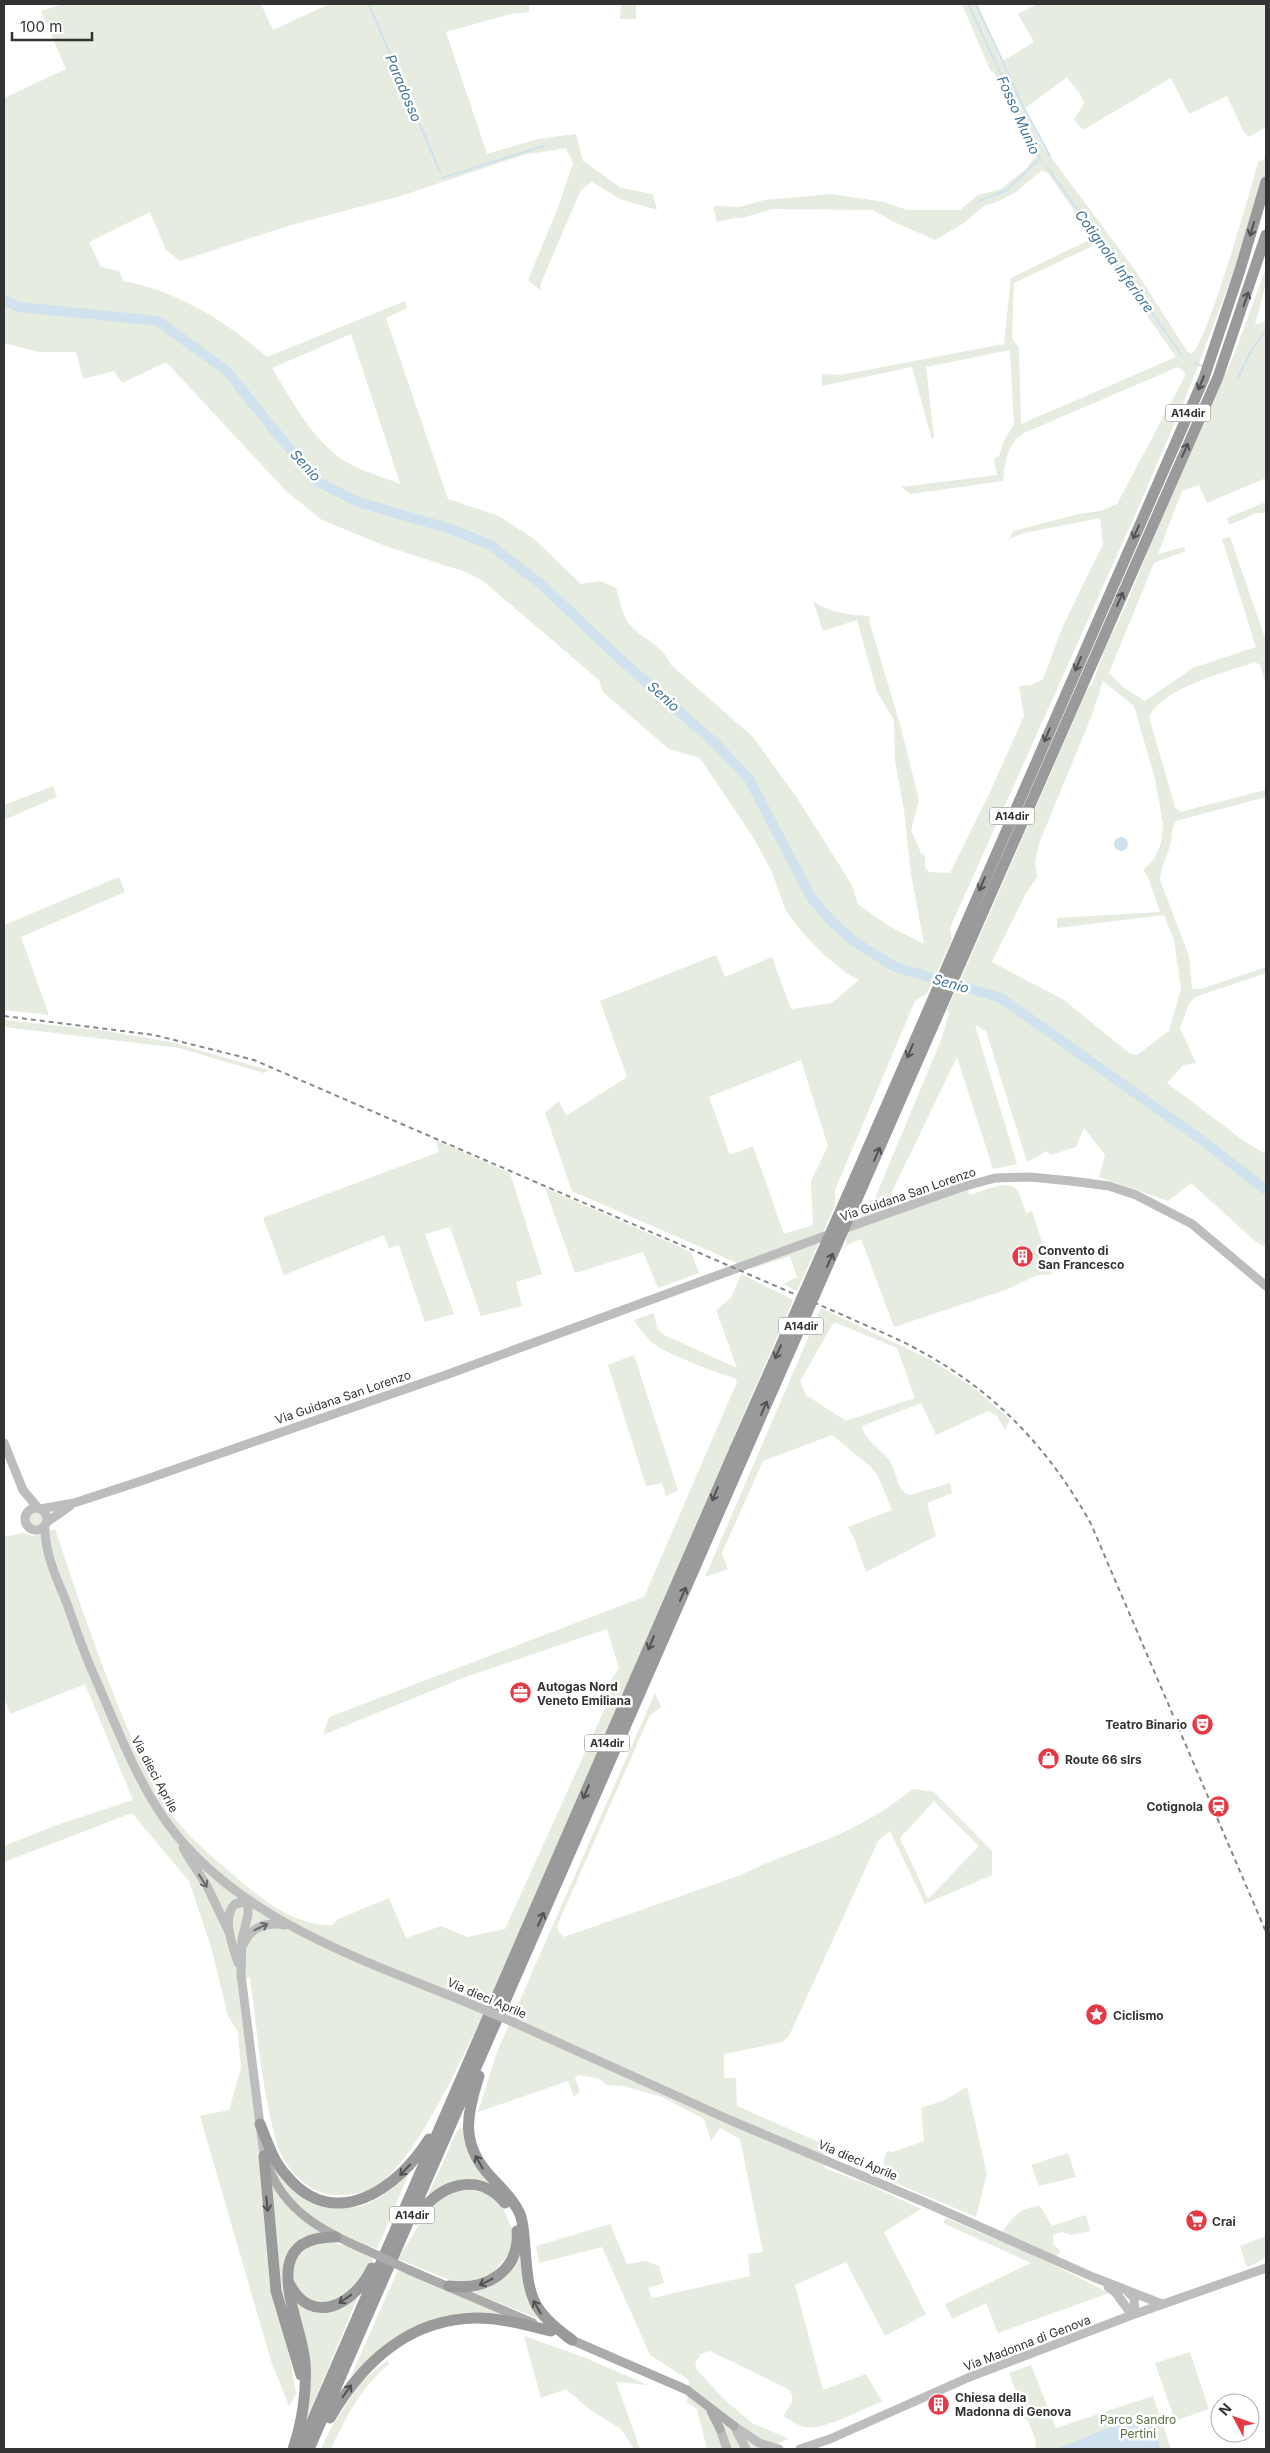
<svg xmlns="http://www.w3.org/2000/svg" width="1270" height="2453" viewBox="0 0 1270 2453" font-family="Inter,sans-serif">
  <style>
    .green { fill: #e6ecdf; fill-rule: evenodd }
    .water { fill: #cfe2ee }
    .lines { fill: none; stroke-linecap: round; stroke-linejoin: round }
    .stream { stroke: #cfe2ee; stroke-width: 2 }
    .river { stroke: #cfe2ee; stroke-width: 10 }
    .secondary { stroke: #bdbdbd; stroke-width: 9 }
    .primary { stroke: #ababab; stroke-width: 9 }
    .highway { stroke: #9a9a9a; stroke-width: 11 }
    .rail { stroke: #888; stroke-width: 2; stroke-dasharray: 5 4; stroke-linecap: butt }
    .secondary-bridge { stroke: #bdbdbd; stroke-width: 9 }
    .primary-bridge { stroke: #ababab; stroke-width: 9 }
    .highway-bridge { stroke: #9a9a9a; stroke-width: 11 }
    .oneway { stroke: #525252 }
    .oneway2 { stroke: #6a6a6a }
    .labels { text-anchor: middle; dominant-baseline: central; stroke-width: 5; stroke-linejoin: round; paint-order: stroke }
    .shield { fill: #fff; stroke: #707070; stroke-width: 1 }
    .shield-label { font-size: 11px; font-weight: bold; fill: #333 }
    .street-label { font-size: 12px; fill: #333; stroke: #fff }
    .poi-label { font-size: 12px; font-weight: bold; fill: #333; stroke: #fff; text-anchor: start }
    .park-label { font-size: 12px; fill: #56703f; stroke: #fff }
    .water-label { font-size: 14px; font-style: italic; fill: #3f7597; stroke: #fff }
  </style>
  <rect width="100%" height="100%" fill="#fff"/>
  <path class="green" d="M63 4H261L273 30 329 4H529V12L511 14 446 32 487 154 538 139 576 134 583 161 621 188 653 194 657 210 620 199 592 182 581 190 576 201 541 283 540 290 528 280 559 205 573 163 566 148 523 155 404 195 288 226 180 261 166 250 150 212 89 242 101 267 119 271 123 281C178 291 225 321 267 357L405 301 407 308 386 318 448 499 499 516 534 539 581 584 600 581 616 588C620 598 622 617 630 625 644 640 663 646 671 665L753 737 797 798 852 885 858 904 887 925 924 944 911 874 904 810 895 761 894 720 877 692 857 620 823 631 813 601C830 613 849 615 870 616L869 620 901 728 919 800 911 830 921 853 925 856V867L929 872 950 873 990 792 1024 716 1019 686 1031 685 1043 679 1063 626 1103 544 1100 518 1024 533 1009 539 1013 531 1079 514 1100 511 1117 504 1186 374 1178 367 1024 433C1007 443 1005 462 1003 481L910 494 901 487 997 475 994 459 999 456 1004 441 1014 424 1010 350 926 367 934 437 932 440 912 367 822 386V374L840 375 1004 344 1011 278 1093 238 1048 173 1042 170 1016 192 997 202 984 206 964 223 935 240 894 222 873 210 773 209 742 218H734L717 222 713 206 740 207 764 200 832 194 884 202 907 210H960L978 195 1001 189 1026 169 1035 157 995 74 990 70 962 4H976L1001 62 1034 42 1018 14 1037 4H1266V127L1249 137 1244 132 1227 96 1189 114 1171 78 1083 130 1074 120 1084 103 1080 94 1067 77 1024 109 1042 145 1137 273 1187 351 1191 354C1205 350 1252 186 1258 162L1264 159 1266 152V175L1253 220 1192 382 1139 506 950 928 952 940 927 993 915 1001 835 1190V1206L797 1291 783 1284 797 1277 790 1256 751 1269 572 1191 545 1113 559 1101 566 1116 627 1077 600 1001 716 955 725 977 772 957 791 1009 832 1003 859 980 849 975 824 955 802 932 786 911 772 872 753 837 700 758 669 749 603 692 599 680 483 581 466 572 388 547 322 520 286 491 166 362 122 383 114 371 83 379 76 352H39L4 343V130L6 128 4 125V98L66 69 41 11ZM1097 244 1176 357 1021 424 1019 348 1012 338 1014 283ZM351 334 400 483V484C380 476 358 470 340 458 312 438 290 398 272 368ZM801 1060 828 1146 811 1181 813 1225 784 1234 753 1146 730 1155 709 1097Z
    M621 4H636V19H620Z
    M1266 268V283L1255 325 1266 321V478L1207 503 1199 485 1182 491 1158 554 1184 547 1186 551 1154 563 1109 673 1123 687 1145 701 1193 668 1256 647 1222 539 1230 537 1266 641V685L1260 665 1255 662C1225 673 1163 687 1149 717L1175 807 1180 812 1265 790 1266 797 1176 821C1170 829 1173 839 1169 849 1165 860 1161 867 1160 880L1189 956 1192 989H1201L1266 967V973L1195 997 1189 1004 1180 1028 1196 1063 1183 1065 1167 1083 1244 1141 1266 1154V1247L1256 1242 1191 1183 1168 1201 1099 1177 1105 1155 1084 1128 1076 1147 1051 1155 1047 1151 1027 1162 986 1031 975 1025 1017 1164 993 1169 957 1057 887 1202 891 1204 963 1178 970 1195C981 1192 1007 1178 1017 1190 1021 1195 1023 1206 1026 1213L1032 1211 1052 1274 1037 1275 1008 1289 894 1327 861 1239 845 1246C849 1222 858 1213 875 1198L941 1040 949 1013 947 1010 979 938 1087 690 1093 682 1104 651 1127 603 1169 499 1234 355ZM1103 681 1134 706 1155 779 1163 824 1161 843 1155 858 1143 870 1148 877 1160 912 1057 918V928L1164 915 1174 940 1181 989 1169 1031 1137 1055 1129 1053 1064 1000 992 962 1025 895 1037 877 1035 861 1040 841 1092 715Z
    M1266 502V513H1257L1229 525 1227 518Z
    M53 786 57 797 4 820V805Z
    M119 877 125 892 21 937 49 1015 4 1010V925Z
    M4 1020 99 1030 171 1042 268 1070 264 1073 179 1048 4 1027Z
    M436 1140 510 1173 542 1274 516 1282 522 1306 481 1316 450 1227 425 1234 454 1314 425 1322 399 1245 389 1248 384 1235 284 1275 263 1218 439 1152Z
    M545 1188 691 1252 699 1273 658 1288 643 1252 575 1273Z
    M741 1274 793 1300 488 2005C464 2052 419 2157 378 2185 366 2193 351 2195 338 2195 314 2196 292 2176 282 2156 276 2144 273 2129 270 2116 260 2070 256 2023 250 1977L237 1982 256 2123 269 2279 291 2363 296 2394 289 2406 271 2361 200 2116 229 2110 241 2068 238 2032 228 2016 211 1947 189 1881 132 1813 4 1862V1846L57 1825 133 1800 85 1684 10 1714 4 1698V1537L23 1533 32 1536 55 1529C78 1598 101 1666 129 1732 143 1763 154 1794 175 1819 195 1844 221 1864 244 1884 267 1904 301 1927 332 1925L338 1919 389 1898 406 1938 441 1926 467 1937 505 1929 607 1704 609 1684 619 1668 607 1629 468 1676 323 1735 329 1717 644 1597 737 1382 735 1378C716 1373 670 1355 654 1344 646 1337 639 1329 634 1320L654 1313 657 1328 662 1334 737 1368 716 1310 731 1298Z
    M821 1308 931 1360 974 1388 1010 1419 1005 1430 997 1416 988 1411 936 1435 921 1403 862 1426C865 1441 880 1448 889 1460 896 1470 896 1485 905 1493L911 1495 950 1483 952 1493 927 1503 936 1536 866 1572 854 1538 848 1527 892 1510 878 1476 870 1466 832 1435 763 1461 722 1553 728 1569 705 1577ZM834 1322 897 1348 915 1398 846 1421 806 1395 800 1381Z
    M634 1355 678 1490 666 1496 662 1483 646 1486 608 1365Z
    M29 1519a7 7 0 1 1 14 0a7 7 0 1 1-14 0Z
    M655 1693 661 1707 650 1715 557 1926 560 1934 564 1937 741 1875C779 1855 821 1845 858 1825 878 1815 896 1802 913 1789L934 1792 992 1851V1875L925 1904 890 1831 878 1841 789 2036 782 2042 724 2054V2078H736L737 2106 823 2144 824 2168 870 2185 921 2209 884 2232 926 2314 885 2336 846 2262 795 2285 823 2390 866 2374 882 2401C863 2409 824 2431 804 2427 797 2425 789 2419 783 2416 789 2406 798 2400 788 2389L710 2351 701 2354 695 2363 697 2370 726 2401 752 2423 789 2439 766 2448 767 2449H707L697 2409 687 2402 689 2380 650 2355 602 2247 539 2263 536 2246 610 2224 627 2264 646 2261 659 2266 664 2283 648 2288 652 2298 750 2276 748 2254 763 2252 740 2139 720 2128 711 2141 704 2119 662 2097 623 2086 606 2085 600 2079 579 2075 575 2078 580 2092 574 2097 568 2081 478 2112 497 2052ZM934 1801 979 1846 928 1899 900 1838Z
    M967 2087 987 2174 976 2217 886 2179C885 2169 882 2159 887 2151L893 2152 924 2141 921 2108 945 2100Z
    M463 2127 472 2159 494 2187 458 2181 428 2195 457 2131Z
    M1068 2153 1076 2177 1039 2186 1031 2165Z
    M274 2162C286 2183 291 2182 312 2192 321 2197 333 2205 343 2207 369 2212 396 2186 411 2169L377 2249C342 2234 273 2209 274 2162Z
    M268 2175 323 2233 288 2258 301 2345 280 2290Z
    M461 2188 490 2194 503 2208 512 2229 511 2251 493 2273 475 2281 457 2283 398 2259 436 2197Z
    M1040 2206 1052 2226 1086 2215 1090 2231 1070 2235 1062 2232 1053 2235V2244L1061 2251 1050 2263 1109 2293 998 2333 986 2303 952 2319 945 2304 1031 2263 943 2223 946 2218 997 2240C1009 2222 1017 2207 1040 2206Z
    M1266 2236V2257L1249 2267 1246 2265 1240 2246Z
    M316 2242C337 2242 355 2246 373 2259L363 2277 339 2300 313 2304 295 2288C290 2263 295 2255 316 2242Z
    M521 2248 527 2300 539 2319 468 2290 485 2287Z
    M398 2270 513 2318 410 2329 386 2343 350 2378Z
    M293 2296 308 2308 356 2297 357 2299 306 2421Z
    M524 2336 583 2357 648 2385 616 2382 640 2449H634L621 2429 589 2409 566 2389 541 2398Z
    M1190 2352 1209 2409 1175 2421 1155 2363Z
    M388 2360 389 2364C361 2387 346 2417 331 2449H321L331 2428 361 2382Z
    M1031 2365 1056 2428 1153 2396 1171 2449H1035L1036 2441 1027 2419 1015 2418V2389L1009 2373Z"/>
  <path class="water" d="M1114 844a7 7 0 1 1 14 0a7 7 0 1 1-14 0Z
    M1144 2414 1151 2420 1161 2449H1056Z"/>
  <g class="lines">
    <path class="stream" d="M369 4 440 172
      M968 4 1040 158 1007 190 979 201
      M976 4 1024 108 1050 156
      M1047 167 1182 355
      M442 178 544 146
      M1195 363 1202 366
      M1238 378 1252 349 1266 331"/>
    <path class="river" d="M4 300 19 307 158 321 227 371 274 430 318 482 358 502 447 528 489 544 542 585 619 658 716 744 749 779 811 897 830 920 855 942 895 967 1001 998 1203 1141 1266 1190"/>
    <path class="secondary" d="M4 1443 23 1490 38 1508
      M25 1519a11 11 0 1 1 22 0a11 11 0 1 1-22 0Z
      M40 1509 74 1503 144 1480 443 1376 863 1222 962 1187 995 1178 1030 1177 1071 1181 1109 1186 1136 1195 1192 1224 1266 1286
      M47 1522 70 1506
      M45 1525C44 1552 56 1577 66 1601 75 1626 83 1651 94 1675 116 1725 136 1780 168 1824 239 1921 366 1961 473 2005
      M183 1848 207 1886 230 1934
      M248 1901V1915L242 1939 241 1975 264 2156
      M244 1943C252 1926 267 1922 285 1925
      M238 1963C233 1947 221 1917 235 1904L248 1901
      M515 2023 732 2121 924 2202 1093 2277 1162 2304
      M1108 2287 1116 2293 1132 2315
      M1128 2292 1134 2298 1135 2314
      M734 2426 759 2443 779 2449
      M734 2426 746 2449
      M720 2429 727 2449
      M800 2449 830 2439 972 2376 1132 2315 1266 2268"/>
    <path class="primary" d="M268 2166C285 2212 324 2232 366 2250
      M409 2270 533 2323
      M567 2338 687 2390 734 2426
      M711 2411 720 2429"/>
    <path class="highway" d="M847 1196 1204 378 1240 270 1266 182
      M857 1199 1218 377 1266 235
      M479 2076C466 2116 460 2145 492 2178 502 2189 514 2200 520 2214 524 2225 524 2237 525 2248 529 2298 530 2309 572 2340
      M260 2124C267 2141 273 2161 286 2175 334 2234 398 2189 429 2139
      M264 2156 276 2291 301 2375
      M416 2219C435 2186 477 2169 505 2203
      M289 2283C312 2328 355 2304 372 2268
      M449 2286C485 2291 520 2272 517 2231
      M330 2418C362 2363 409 2319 476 2318 502 2318 527 2325 551 2331
      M293 2449C302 2423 307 2391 305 2363 302 2320 253 2236 336 2237
      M300 2449 735 1449
      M309 2449 745 1453"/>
    <path class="rail" d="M4 1016 154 1035 254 1060 845 1316C871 1328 898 1338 922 1352 996 1392 1050 1450 1091 1524L1266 1932"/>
    <path class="secondary-bridge" d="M473 2005 515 2023"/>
    <path class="primary-bridge" d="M366 2250 409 2270"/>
    <path class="highway-bridge" d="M735 1449 847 1196
      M745 1453 857 1199"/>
  </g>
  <defs><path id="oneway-shaft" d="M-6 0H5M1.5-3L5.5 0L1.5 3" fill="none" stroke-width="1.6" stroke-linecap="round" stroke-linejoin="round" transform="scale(1.25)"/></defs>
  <g class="oneway">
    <use href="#oneway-shaft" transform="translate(1252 229) rotate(107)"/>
    <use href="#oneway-shaft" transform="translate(1246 299) rotate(-70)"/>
    <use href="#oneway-shaft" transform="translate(1201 383) rotate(113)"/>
    <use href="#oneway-shaft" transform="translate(1185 450) rotate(-66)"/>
    <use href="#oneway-shaft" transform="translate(1136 532) rotate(114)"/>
    <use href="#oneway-shaft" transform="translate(1120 599) rotate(-66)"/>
    <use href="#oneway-shaft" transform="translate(1078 664) rotate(113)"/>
    <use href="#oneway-shaft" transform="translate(1047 735) rotate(113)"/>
    <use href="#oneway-shaft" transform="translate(982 884) rotate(113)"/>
    <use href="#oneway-shaft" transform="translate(910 1051) rotate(113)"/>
    <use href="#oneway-shaft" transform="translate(877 1154) rotate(-66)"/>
    <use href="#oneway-shaft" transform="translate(830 1260) rotate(-66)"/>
    <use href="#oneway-shaft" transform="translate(778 1352) rotate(114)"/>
    <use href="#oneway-shaft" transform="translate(764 1408) rotate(-66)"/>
    <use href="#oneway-shaft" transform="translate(715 1494) rotate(113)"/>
    <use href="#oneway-shaft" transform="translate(683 1594) rotate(-66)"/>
    <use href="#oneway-shaft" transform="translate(651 1643) rotate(113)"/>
    <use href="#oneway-shaft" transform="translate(586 1792) rotate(113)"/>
    <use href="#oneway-shaft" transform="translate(541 1919) rotate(-66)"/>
    <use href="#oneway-shaft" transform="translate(479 2162) rotate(-120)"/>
    <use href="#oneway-shaft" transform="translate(405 2170) rotate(133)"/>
    <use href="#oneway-shaft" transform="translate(267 2204) rotate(84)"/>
    <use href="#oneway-shaft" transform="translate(486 2282) rotate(153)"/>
    <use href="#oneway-shaft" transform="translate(345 2299) rotate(146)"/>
    <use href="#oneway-shaft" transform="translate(537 2307) rotate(-120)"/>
    <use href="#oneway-shaft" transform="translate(347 2391) rotate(-54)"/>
  </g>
  <g class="oneway2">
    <use href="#oneway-shaft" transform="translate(203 1881) rotate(58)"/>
    <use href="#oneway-shaft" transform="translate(261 1927) rotate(-26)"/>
  </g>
  <defs>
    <symbol id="building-disc" viewBox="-11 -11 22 22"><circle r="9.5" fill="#e63946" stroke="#fff"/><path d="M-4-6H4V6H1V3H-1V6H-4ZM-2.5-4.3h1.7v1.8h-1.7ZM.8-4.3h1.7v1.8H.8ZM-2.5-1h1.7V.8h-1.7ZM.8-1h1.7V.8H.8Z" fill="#fff"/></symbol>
    <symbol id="office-disc" viewBox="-11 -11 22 22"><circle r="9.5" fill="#e63946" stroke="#fff"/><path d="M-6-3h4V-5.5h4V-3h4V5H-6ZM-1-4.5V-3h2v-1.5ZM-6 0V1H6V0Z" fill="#fff"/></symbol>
    <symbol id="theatre-disc" viewBox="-11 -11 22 22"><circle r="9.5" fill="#e63946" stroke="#fff"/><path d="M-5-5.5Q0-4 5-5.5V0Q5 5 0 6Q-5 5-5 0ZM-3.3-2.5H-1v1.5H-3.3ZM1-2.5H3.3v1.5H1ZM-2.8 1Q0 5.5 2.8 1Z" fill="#fff"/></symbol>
    <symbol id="shop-disc" viewBox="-11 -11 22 22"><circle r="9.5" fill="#e63946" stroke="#fff"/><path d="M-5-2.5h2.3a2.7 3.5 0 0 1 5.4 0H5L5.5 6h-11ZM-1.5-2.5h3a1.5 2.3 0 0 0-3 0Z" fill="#fff"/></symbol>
    <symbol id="station-disc" viewBox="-11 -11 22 22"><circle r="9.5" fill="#e63946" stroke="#fff"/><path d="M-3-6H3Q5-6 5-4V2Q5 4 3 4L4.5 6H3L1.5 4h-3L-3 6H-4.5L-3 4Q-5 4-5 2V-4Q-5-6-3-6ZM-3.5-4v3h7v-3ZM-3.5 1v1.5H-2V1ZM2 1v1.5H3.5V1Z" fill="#fff"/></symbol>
    <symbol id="sight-disc" viewBox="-11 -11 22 22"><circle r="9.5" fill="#e63946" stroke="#fff"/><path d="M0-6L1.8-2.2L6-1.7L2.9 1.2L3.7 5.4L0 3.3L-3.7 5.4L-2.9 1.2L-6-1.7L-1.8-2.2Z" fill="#fff"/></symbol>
    <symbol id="supermarket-disc" viewBox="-11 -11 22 22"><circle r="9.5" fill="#e63946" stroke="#fff"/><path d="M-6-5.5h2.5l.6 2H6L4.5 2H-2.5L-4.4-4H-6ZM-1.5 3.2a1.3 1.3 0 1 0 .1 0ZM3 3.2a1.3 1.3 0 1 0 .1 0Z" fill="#fff"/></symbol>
  </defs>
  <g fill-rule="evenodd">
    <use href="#building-disc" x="1010" y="1244" width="25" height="25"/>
    <use href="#office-disc" x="508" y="1680" width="25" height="25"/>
    <use href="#theatre-disc" x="1190" y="1712" width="25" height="25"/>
    <use href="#shop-disc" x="1036" y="1746" width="25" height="25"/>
    <use href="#station-disc" x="1206" y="1794" width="25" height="25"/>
    <use href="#sight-disc" x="1084" y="2002" width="25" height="25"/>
    <use href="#supermarket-disc" x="1184" y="2208" width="25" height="25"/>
    <use href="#building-disc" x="926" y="2392" width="25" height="25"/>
  </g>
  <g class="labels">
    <g class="shield">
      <rect x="1165.5" y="404.5" width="45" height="17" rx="4"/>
      <rect x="989.5" y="807.5" width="45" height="17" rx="4"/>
      <rect x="778.5" y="1317.5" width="45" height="17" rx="4"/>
      <rect x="584.5" y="1734.5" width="45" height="17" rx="4"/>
      <rect x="389.5" y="2206.5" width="45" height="17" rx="4"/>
    </g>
    <g class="shield-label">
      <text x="1188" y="413">A14dir</text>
      <text x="1012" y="816">A14dir</text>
      <text x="801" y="1326">A14dir</text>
      <text x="607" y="1743">A14dir</text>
      <text x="412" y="2215">A14dir</text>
    </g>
    <g class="street-label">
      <text transform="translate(908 1194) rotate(-19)">Via Guidana San Lorenzo</text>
      <text transform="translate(343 1397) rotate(-19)">Via Guidana San Lorenzo</text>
      <text transform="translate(155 1774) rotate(62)">Via dieci Aprile</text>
      <text transform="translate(487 1998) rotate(23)">Via dieci Aprile</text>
      <text transform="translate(858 2160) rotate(23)">Via dieci Aprile</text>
      <text transform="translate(1027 2343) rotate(-21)">Via Madonna di Genova</text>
    </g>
    <g class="poi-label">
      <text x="1038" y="1250">Convento di<tspan x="1038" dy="14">San Francesco</tspan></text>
      <text x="537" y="1686">Autogas Nord<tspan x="537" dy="14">Veneto Emiliana</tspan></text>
      <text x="1187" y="1724" text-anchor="end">Teatro Binario</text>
      <text x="1065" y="1759">Route 66 slrs</text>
      <text x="1203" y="1806" text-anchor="end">Cotignola</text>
      <text x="1113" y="2015">Ciclismo</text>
      <text x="1212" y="2221">Crai</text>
      <text x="955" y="2397">Chiesa della<tspan x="955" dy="14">Madonna di Genova</tspan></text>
    </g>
    <g class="park-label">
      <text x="1138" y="2419">Parco Sandro<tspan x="1138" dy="14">Pertini</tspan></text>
    </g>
    <g class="water-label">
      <text transform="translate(404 88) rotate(67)">Paradosso</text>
      <text transform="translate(1019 115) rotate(66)">Fosso Munio</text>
      <text transform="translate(1115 261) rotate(54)">Cotignola Inferiore</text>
      <text transform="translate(306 465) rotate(48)">Senio</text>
      <text transform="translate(664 696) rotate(42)">Senio</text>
      <text transform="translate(951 983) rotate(16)">Senio</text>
    </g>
  </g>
  <rect width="1270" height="2453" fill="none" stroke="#333333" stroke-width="10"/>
  <g transform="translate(1235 2418) rotate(311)"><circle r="24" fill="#ffffff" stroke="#adadad"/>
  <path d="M0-4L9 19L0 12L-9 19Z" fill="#e63946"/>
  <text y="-8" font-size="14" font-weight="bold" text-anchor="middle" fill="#333333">N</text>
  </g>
  <path d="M12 32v8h80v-8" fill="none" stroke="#333333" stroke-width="2.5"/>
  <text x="20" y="32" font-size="15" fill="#333333" stroke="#ffffff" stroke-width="4" paint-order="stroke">100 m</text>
</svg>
